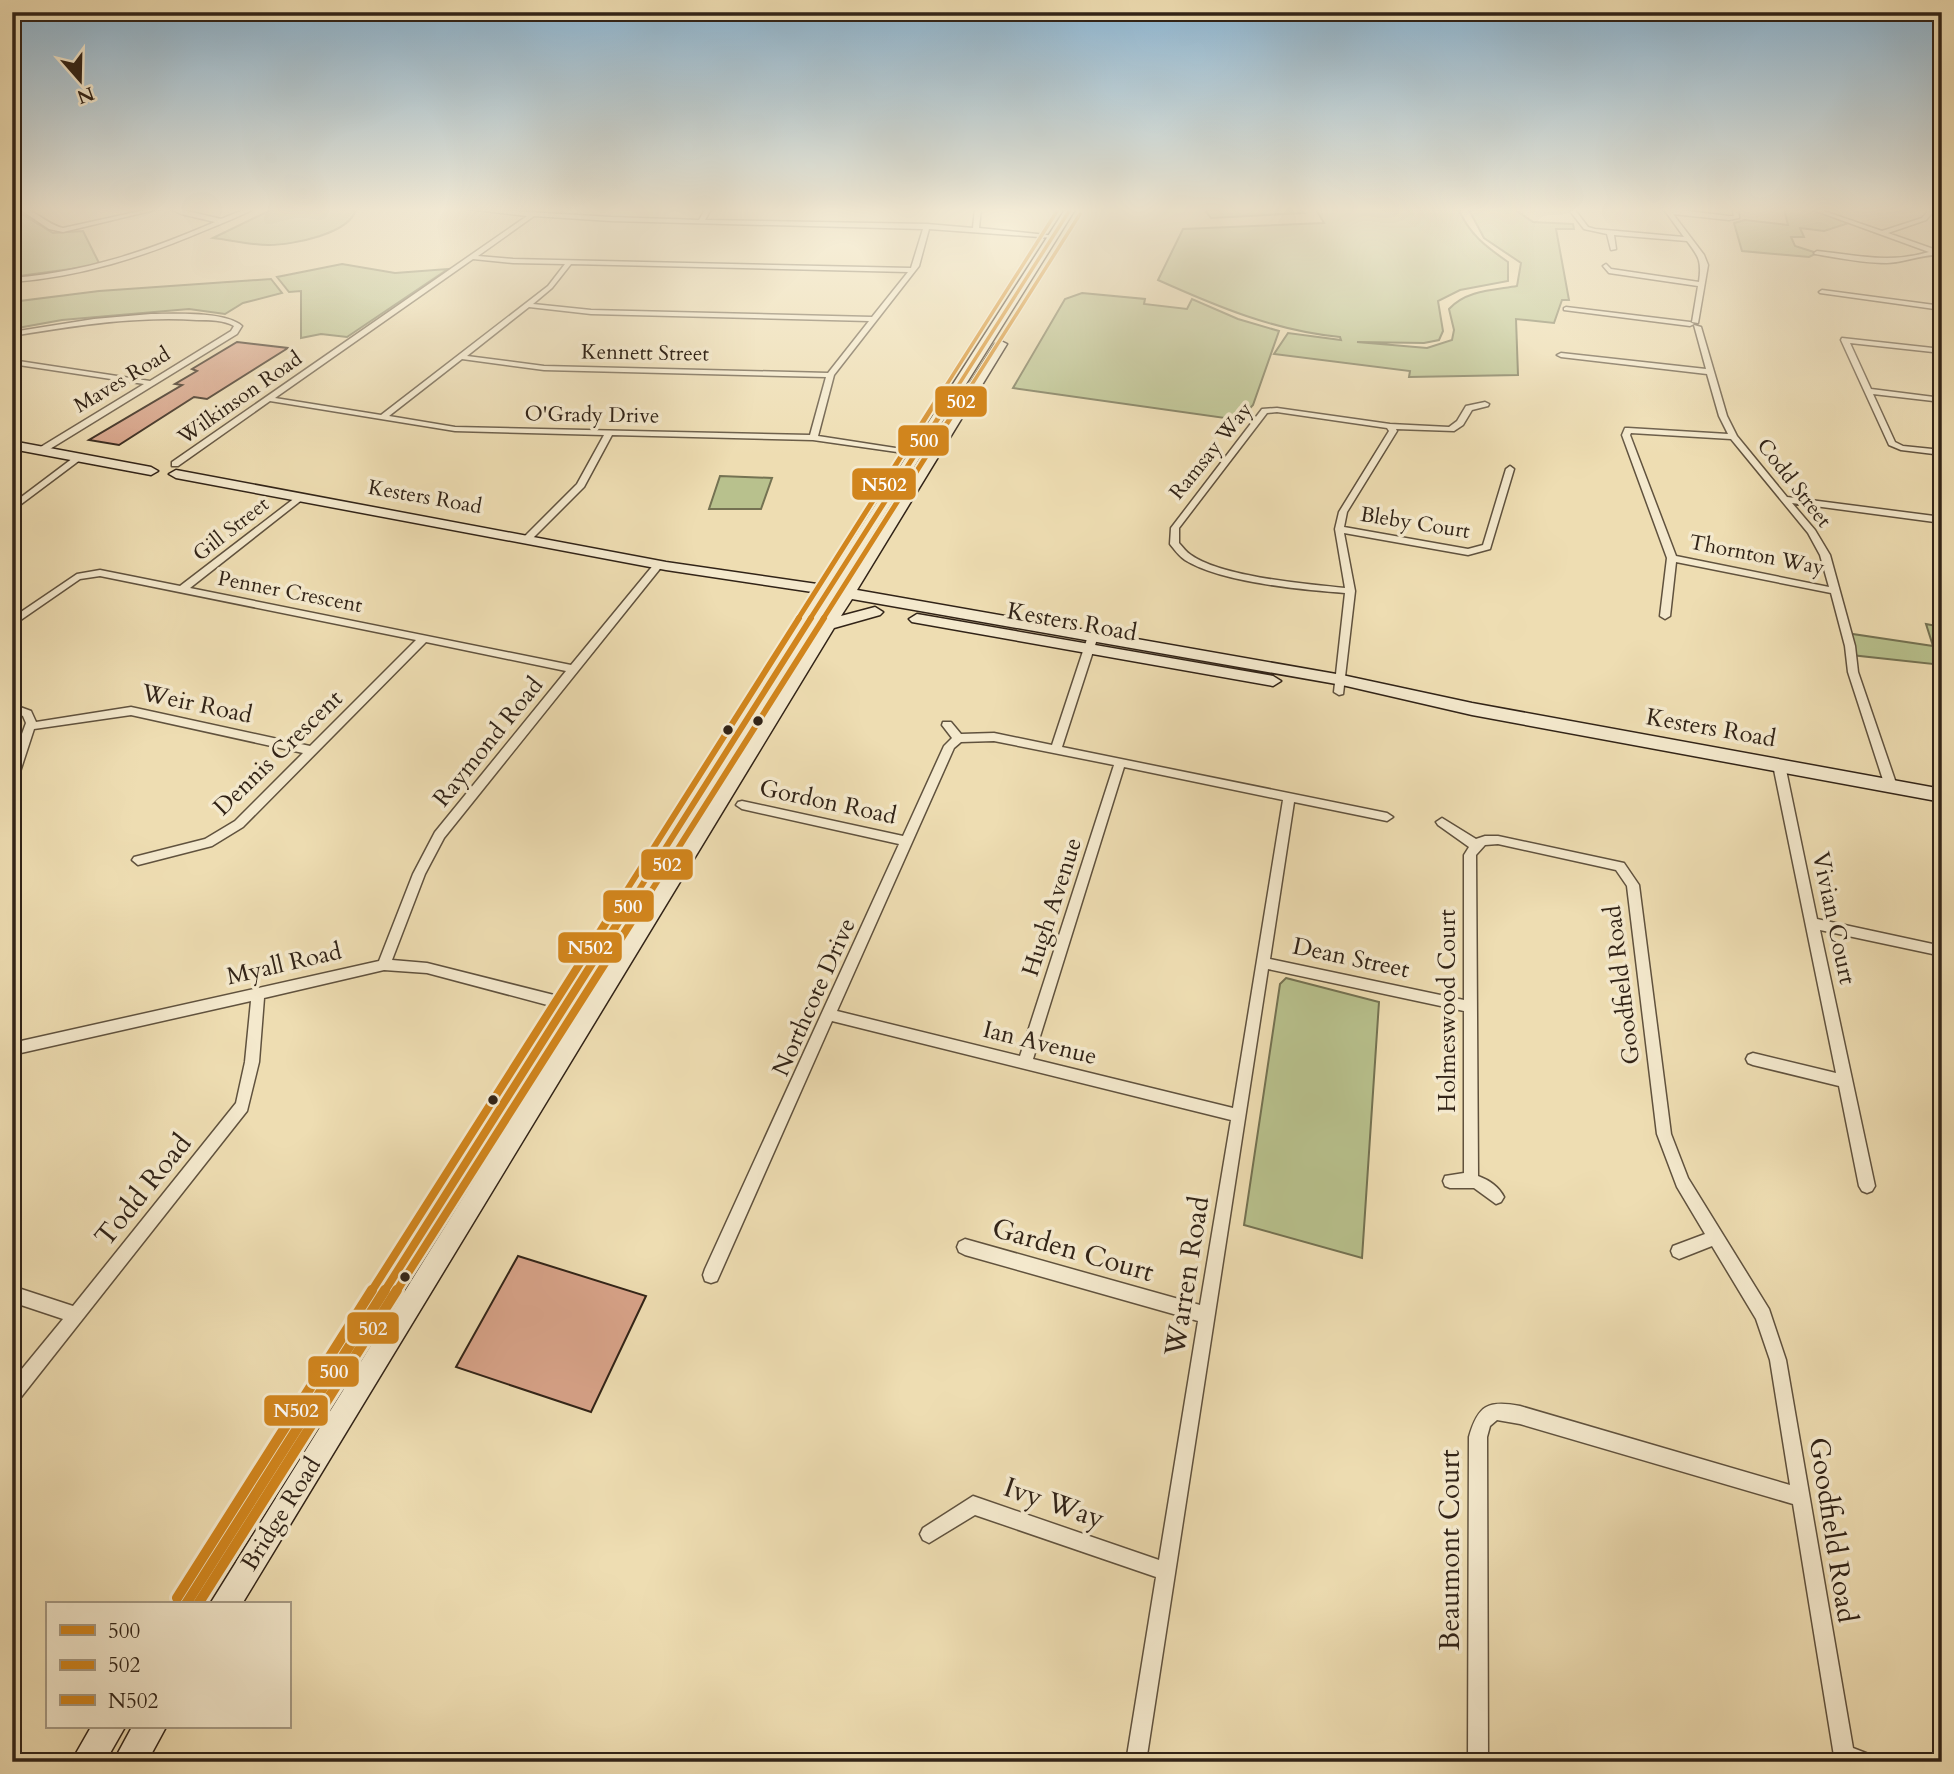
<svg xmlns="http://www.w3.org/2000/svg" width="1954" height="1774" viewBox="0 0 1954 1774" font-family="Cardo,serif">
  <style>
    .green { fill: #b8c18d; stroke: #747252; stroke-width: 2 }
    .building { fill: #d8a389; stroke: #312317; stroke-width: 2 }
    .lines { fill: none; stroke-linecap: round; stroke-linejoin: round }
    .minor-casing { stroke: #60523e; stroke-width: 3 }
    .secondary-casing { stroke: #312317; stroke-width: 3 }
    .minor { fill: #f4e9cd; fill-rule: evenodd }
    .secondary { fill: #f4e9cd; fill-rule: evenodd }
    .bus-1-far4-casing { stroke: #f4e9cd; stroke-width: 6 }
    .bus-1-far3-casing { stroke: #f4e9cd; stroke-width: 9 }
    .bus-1-far2-casing { stroke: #f4e9cd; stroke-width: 10 }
    .bus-1-far1-casing { stroke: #f4e9cd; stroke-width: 13 }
    .bus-1-casing { stroke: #f4e9cd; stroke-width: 16 }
    .bus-2-far4-casing { stroke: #f4e9cd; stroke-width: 6 }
    .bus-2-far3-casing { stroke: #f4e9cd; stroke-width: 9 }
    .bus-2-far2-casing { stroke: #f4e9cd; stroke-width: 10 }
    .bus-2-far1-casing { stroke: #f4e9cd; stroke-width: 13 }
    .bus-2-casing { stroke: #f4e9cd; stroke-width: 16 }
    .bus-3-far4-casing { stroke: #f4e9cd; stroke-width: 6 }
    .bus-3-far3-casing { stroke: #f4e9cd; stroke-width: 9 }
    .bus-3-far2-casing { stroke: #f4e9cd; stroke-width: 10 }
    .bus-3-far1-casing { stroke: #f4e9cd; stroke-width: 13 }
    .bus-3-casing { stroke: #f4e9cd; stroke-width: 16 }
    .bus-1-far4 { stroke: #d1851d; stroke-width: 3.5 }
    .bus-1-far3 { stroke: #d1851d; stroke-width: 5 }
    .bus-1-far2 { stroke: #d1851d; stroke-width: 6 }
    .bus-1-far1 { stroke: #d1851d; stroke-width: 8 }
    .bus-1 { stroke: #d1851d; stroke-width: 10 }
    .bus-2-far4 { stroke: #d1851d; stroke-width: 3.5 }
    .bus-2-far3 { stroke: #d1851d; stroke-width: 5 }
    .bus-2-far2 { stroke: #d1851d; stroke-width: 6 }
    .bus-2-far1 { stroke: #d1851d; stroke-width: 8 }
    .bus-2 { stroke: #d1851d; stroke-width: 10 }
    .bus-3-far4 { stroke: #d1851d; stroke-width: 3.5 }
    .bus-3-far3 { stroke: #d1851d; stroke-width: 5 }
    .bus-3-far2 { stroke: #d1851d; stroke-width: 6 }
    .bus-3-far1 { stroke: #d1851d; stroke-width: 8 }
    .bus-3 { stroke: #d1851d; stroke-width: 10 }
    .bus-dot { fill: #312317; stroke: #f4e9cd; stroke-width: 2.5 }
    .labels { text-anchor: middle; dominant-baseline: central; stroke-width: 7; stroke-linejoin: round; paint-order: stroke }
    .far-street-label { font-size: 21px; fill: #312317; stroke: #f4e9cd }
    .street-label { font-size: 24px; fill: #312317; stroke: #f4e9cd }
    .near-street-label { font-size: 28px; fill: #312317; stroke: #f4e9cd }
    .line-badge { stroke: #f4e9cd; stroke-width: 2.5 }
    .badge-label { font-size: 19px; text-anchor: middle; font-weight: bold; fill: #fff }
  </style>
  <rect width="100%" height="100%" fill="#eeddb2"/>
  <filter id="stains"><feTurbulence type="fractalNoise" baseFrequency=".00286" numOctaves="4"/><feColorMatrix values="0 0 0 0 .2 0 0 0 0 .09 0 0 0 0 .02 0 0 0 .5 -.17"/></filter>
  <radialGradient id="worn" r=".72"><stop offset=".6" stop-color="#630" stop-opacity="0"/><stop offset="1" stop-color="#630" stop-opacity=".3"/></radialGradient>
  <path class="green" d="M12 208 53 233 83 231 100 265 12 277V263L16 261 12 259Z
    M275 208H356C352 234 291 245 269 245 250 245 231 240 213 238Z
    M1203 208H1299L1304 213 1211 218Z
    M1315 208H1458C1469 234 1485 246 1508 262V281L1460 290 1438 301 1443 331 1439 340 1424 343 1357 342 1427 348 1452 340 1454 330 1449 309C1466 290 1494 290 1517 286L1521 263 1484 238 1468 208H1517V211L1533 222 1573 224 1574 229H1556L1569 300H1562L1554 323 1516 319 1518 375 1409 377 1410 371 1274 354 1288 333 1341 340 1340 337C1275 331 1216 306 1158 280L1183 229 1324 223Z
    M1787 208H1813L1852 222 1824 231 1800 228 1804 237H1791L1795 246 1817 253 1809 257 1742 251 1734 223 1745 220 1788 225 1784 209Z
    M342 264 395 273 448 269 347 337 321 334 301 338V291L289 292 277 277Z
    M271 279 282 293 243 303 225 314 189 309 62 320 12 329V302L99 291Z
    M1082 293 1145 299 1144 304 1187 309 1192 299 1238 319 1279 331 1253 405 1239 420 1013 388 1065 299Z
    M720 476 772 478 761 509H709Z
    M1926 624 1942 627V665L1851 655 1846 633 1933 646Z
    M1286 978 1379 1002 1362 1258 1244 1225 1280 984Z"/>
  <path class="building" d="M237 342 288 348 207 399 194 397 119 445 89 440 182 385 175 384 197 371 192 369Z
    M518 1256 646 1296 591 1412 456 1367Z"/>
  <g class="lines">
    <defs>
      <path id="minor" d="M18 208C33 207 47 225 63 228L154 208H163L63 232 49 229Z
        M168 208H175L221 219 248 208H255C240 217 222 223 206 230 143 257 80 277 12 282V278C86 272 148 251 215 222L181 214Z
        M461 208 611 217 699 220 706 208H712L705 220 927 224 973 228 975 208H981L979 228 1056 236 1053 238 929 229 919 266 834 375 818 436 915 451 919 453 918 455 813 440 612 435 584 487 530 541H524V537L577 484 604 435 455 431 270 401 178 466H172V462L527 216ZM534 216 611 221 923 229 911 268 513 259 478 256ZM473 259 513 263 565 264 548 286 381 415 275 398ZM571 264 908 272 872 317 591 310 533 304 552 288ZM529 307 591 314 869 321 828 373 544 366 467 356ZM462 359 544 370 826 377 810 435 455 427 389 416Z
        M1663 208 1729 216H1734L1732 208H1738L1739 218 1729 220 1673 214 1704 255 1708 265 1698 323 1692 322 1698 286 1609 273 1603 266 1606 264 1611 269 1699 282C1702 261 1699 257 1687 241L1614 235 1616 249 1611 250 1607 234 1584 229 1570 211 1575 210 1588 227 1595 229 1684 237Z
        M1808 208H1815L1882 231 1922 218 1927 212V208H1933V212L1926 220 1888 233 1942 252V256C1930 252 1902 263 1887 263 1863 263 1838 258 1815 254L1814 253 1817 251C1857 255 1889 264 1929 252Z
        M1822 290 1942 306V310L1820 293 1819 292Z
        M1566 307 1690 322 1694 324 1690 326 1564 310V308Z
        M151 314C173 314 226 311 242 326L237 334 45 452H39V448L144 384 12 364V360L150 381 231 331 234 326C224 320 209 320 197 320 135 316 73 326 12 336V332L94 319Z
        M1694 325 1701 327 1727 416 1737 436 1787 497 1942 517V523L1792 503 1815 530 1830 555 1855 646 1858 672 1897 786 1895 789H1887L1885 786 1848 672 1845 646 1831 593 1676 562 1670 616 1665 619 1660 616 1667 558 1622 435 1625 428H1628L1728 434 1719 416 1707 374 1561 357 1557 355 1561 353 1706 369ZM1631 433 1731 439 1808 533 1820 555 1829 587 1676 556 1630 435Z
        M1842 338 1942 349V353L1850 343 1871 389 1942 398V402L1873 394 1895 442 1903 446 1942 450V455L1901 450 1889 445 1841 340Z
        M1485 402 1489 404 1488 406 1472 410 1463 425 1454 431 1396 429 1397 431 1347 512 1344 527 1468 549 1483 545 1506 469 1510 466 1514 469 1490 549 1468 555 1344 533 1355 591 1343 694 1339 695 1334 692 1345 593C1303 590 1220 582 1185 560 1179 556 1174 549 1170 544L1171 528 1262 409 1277 408 1390 424 1449 427 1457 421 1466 406ZM1277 412 1387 428 1389 431 1339 512 1335 529 1345 588C1306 584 1222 577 1191 555 1186 552 1183 547 1179 543V528L1267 413Z
        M77 455 84 457 12 511V504Z
        M300 494 303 495V499L190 588 571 665 655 563 658 562 663 565 444 838 425 874 392 960 427 963 566 998 571 1000 573 1004 571 1008 566 1010 427 973 384 970 264 998 259 1062 247 1111 18 1401 12 1403V1381L63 1319 12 1302V1286L73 1306 236 1103 245 1062 251 1001 12 1055V1043L379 961 413 874 435 832 566 671 426 642 243 827 212 846 138 865 132 860 134 857 205 839 235 821 303 753 131 715 34 729 18 778 12 782V761L26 723 23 716 12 711V704L31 711 36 722 131 707 310 746 416 640 100 576 80 579 12 626V618L77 574 100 570 180 586Z
        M1093 633 1098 636 1062 747 1387 813 1393 817 1387 821 1294 802 1270 959 1464 1000V855L1469 847 1438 825 1436 822 1442 818 1476 839 1485 836H1498L1624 863 1639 885 1671 1134 1688 1178 1769 1309 1786 1360 1853 1748 1871 1755 1874 1762H1835L1793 1504 1520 1424 1497 1420 1490 1426 1487 1437 1488 1762H1468L1469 1437C1478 1405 1488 1400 1520 1406L1790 1485 1770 1360 1756 1319 1712 1246 1679 1259 1673 1256 1671 1251 1673 1246 1705 1234 1677 1187 1657 1134 1627 886 1616 870 1498 844 1485 845 1476 855 1478 1176C1489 1180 1499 1187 1504 1197L1501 1202 1496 1204 1474 1188H1450L1445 1186 1443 1181 1445 1176 1464 1173V1011L1268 969 1146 1762H1126L1156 1577 975 1515 929 1543 923 1540 920 1534 923 1528 973 1496 1159 1560 1198 1321 965 1255 959 1252 957 1247 959 1242 965 1239 1200 1305 1231 1120 832 1021 717 1281 711 1283 705 1281 703 1275 705 1269 899 844 742 809 736 805 738 802 742 801 903 836 944 746 952 738 942 725 943 722H951L961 734 994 733 1052 745 1088 636ZM994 741 1114 765 1020 1056 837 1011 954 748 961 742ZM1124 767 1283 800 1233 1108 1033 1059Z
        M1779 761 1785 765 1817 919 1942 946V956L1820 930 1875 1186 1872 1191 1867 1193 1862 1191 1859 1186 1839 1086 1753 1065 1748 1063 1746 1059 1748 1055 1753 1053 1836 1073 1773 765Z"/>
      <path id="secondary" d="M1066 208H1076L839 587 843 588 995 344 1001 341 1007 344 857 590 1342 675 1472 703 1942 789V802L1472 715 1342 685 852 599 841 616 875 607 883 612 880 615 834 628 242 1604H210L838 596 834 595 203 1604H171L819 593 666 570 176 478 169 474 176 470 666 562 824 585Z
        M12 441 151 467 158 471 151 475 12 449Z
        M917 614 1273 676 1281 681 1273 686 912 622 909 619Z
        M91 1727H125L105 1762H71Z
        M132 1727H166L147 1762H113Z"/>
    </defs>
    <use href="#minor" class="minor-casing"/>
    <use href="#secondary" class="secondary-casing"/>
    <use href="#minor" class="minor"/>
    <use href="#secondary" class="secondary"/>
    <defs>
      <path id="bus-1-far4" d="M956 389 1071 208"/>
      <path id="bus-1-far3" d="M810 619 958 387"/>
      <path id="bus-1-far2" d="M623 915 811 618"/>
      <path id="bus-1-far1" d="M384 1292 624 913"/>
      <path id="bus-1" d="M186 1604 385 1290"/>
      <path id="bus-2-far4" d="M969 389 1080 214"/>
      <path id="bus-2-far3" d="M823 619 970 387"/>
      <path id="bus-2-far2" d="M636 915 824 618"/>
      <path id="bus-2-far1" d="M396 1292 637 913"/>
      <path id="bus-2" d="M198 1604 397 1290"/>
      <path id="bus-3-far4" d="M944 389 1059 208"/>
      <path id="bus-3-far3" d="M798 619 945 387"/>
      <path id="bus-3-far2" d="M611 915 799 618"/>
      <path id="bus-3-far1" d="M371 1292 612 913"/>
      <path id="bus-3" d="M177 1598 372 1290"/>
    </defs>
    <use href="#bus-1-far4" class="bus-1-far4-casing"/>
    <use href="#bus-1-far3" class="bus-1-far3-casing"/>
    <use href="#bus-1-far2" class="bus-1-far2-casing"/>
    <use href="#bus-1-far1" class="bus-1-far1-casing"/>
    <use href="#bus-1" class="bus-1-casing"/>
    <use href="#bus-2-far4" class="bus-2-far4-casing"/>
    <use href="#bus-2-far3" class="bus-2-far3-casing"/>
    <use href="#bus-2-far2" class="bus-2-far2-casing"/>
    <use href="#bus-2-far1" class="bus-2-far1-casing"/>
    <use href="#bus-2" class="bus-2-casing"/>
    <use href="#bus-3-far4" class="bus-3-far4-casing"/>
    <use href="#bus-3-far3" class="bus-3-far3-casing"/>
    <use href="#bus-3-far2" class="bus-3-far2-casing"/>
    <use href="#bus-3-far1" class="bus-3-far1-casing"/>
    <use href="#bus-3" class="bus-3-casing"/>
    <use href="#bus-1-far4" class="bus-1-far4"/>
    <use href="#bus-1-far3" class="bus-1-far3"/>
    <use href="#bus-1-far2" class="bus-1-far2"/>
    <use href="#bus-1-far1" class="bus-1-far1"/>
    <use href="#bus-1" class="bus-1"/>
    <use href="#bus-2-far4" class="bus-2-far4"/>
    <use href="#bus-2-far3" class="bus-2-far3"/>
    <use href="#bus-2-far2" class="bus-2-far2"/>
    <use href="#bus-2-far1" class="bus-2-far1"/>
    <use href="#bus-2" class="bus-2"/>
    <use href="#bus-3-far4" class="bus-3-far4"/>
    <use href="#bus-3-far3" class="bus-3-far3"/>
    <use href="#bus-3-far2" class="bus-3-far2"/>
    <use href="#bus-3-far1" class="bus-3-far1"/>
    <use href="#bus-3" class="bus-3"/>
  </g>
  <linearGradient id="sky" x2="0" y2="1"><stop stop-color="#8bb6d5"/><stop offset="0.46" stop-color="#f7f0dc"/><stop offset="1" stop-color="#f7f0dc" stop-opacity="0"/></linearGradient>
  <rect width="1954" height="456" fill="url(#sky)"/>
  <g class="bus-dot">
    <circle cx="758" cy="721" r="6"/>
    <circle cx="728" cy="730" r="6"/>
    <circle cx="493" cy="1100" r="6"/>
    <circle cx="405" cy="1277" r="6"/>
  </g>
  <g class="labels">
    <g class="far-street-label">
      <text transform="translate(645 353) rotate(1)">Kennett Street</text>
      <text transform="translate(122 380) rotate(-31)">Maves Road</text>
      <text transform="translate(240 398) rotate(-35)">Wilkinson Road</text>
      <text transform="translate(592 415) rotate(1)">O'Grady Drive</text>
      <text transform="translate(1211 451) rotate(-51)">Ramsay Way</text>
      <text transform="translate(1794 483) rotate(52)">Codd Street</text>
      <text transform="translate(425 497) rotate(10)">Kesters Road</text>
      <text transform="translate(1415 523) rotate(9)">Bleby Court</text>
      <text transform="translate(231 529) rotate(-38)">Gill Street</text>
      <text transform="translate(1757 555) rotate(11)">Thornton Way</text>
      <text transform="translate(290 592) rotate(11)">Penner Crescent</text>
    </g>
    <g class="street-label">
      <text transform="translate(1072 622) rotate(10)">Kesters Road</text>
      <text transform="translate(197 704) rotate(12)">Weir Road</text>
      <text transform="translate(1711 728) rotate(10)">Kesters Road</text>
      <text transform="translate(488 742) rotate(-51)">Raymond Road</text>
      <text transform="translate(278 753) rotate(-44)">Dennis Crescent</text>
      <text transform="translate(828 802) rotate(12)">Gordon Road</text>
      <text transform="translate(1052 907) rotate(-72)">Hugh Avenue</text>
      <text transform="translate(1834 918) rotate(78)">Vivian Court</text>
      <text transform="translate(1351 958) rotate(12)">Dean Street</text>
      <text transform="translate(284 964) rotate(-13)">Myall Road</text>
      <text transform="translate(1622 985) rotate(-97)">Goodfield Road</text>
      <text transform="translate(814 997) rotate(-66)">Northcote Drive</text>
      <text transform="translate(1447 1011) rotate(-90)">Holmeswood Court</text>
      <text transform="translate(1040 1043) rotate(14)">Ian Avenue</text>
      <text transform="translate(281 1514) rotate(-58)">Bridge Road</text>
    </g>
    <g class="near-street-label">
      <text transform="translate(143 1190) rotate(-51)">Todd Road</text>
      <text transform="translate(1073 1250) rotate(16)">Garden Court</text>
      <text transform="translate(1187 1276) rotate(-81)">Warren Road</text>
      <text transform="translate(1054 1503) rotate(19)">Ivy Way</text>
      <text transform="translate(1833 1530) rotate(81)">Goodfield Road</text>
      <text transform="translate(1450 1550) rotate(-90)">Beaumont Court</text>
    </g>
  </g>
  <g class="line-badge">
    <rect x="934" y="385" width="54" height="33" rx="7" fill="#d1851d"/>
    <rect x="897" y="424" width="53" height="33" rx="7" fill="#d1851d"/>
    <rect x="851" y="467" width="66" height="34" rx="7" fill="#d1851d"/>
    <rect x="640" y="848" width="54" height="33" rx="7" fill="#d1851d"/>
    <rect x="602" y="889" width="53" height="34" rx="7" fill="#d1851d"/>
    <rect x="557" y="931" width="66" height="33" rx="7" fill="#d1851d"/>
    <rect x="346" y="1311" width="54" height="34" rx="7" fill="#d1851d"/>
    <rect x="307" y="1355" width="53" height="33" rx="7" fill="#d1851d"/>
    <rect x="263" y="1394" width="66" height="33" rx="7" fill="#d1851d"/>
  </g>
  <g class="badge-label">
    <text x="961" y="408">502</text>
    <text x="924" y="447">500</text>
    <text x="884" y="491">N502</text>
    <text x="667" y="871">502</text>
    <text x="628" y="913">500</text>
    <text x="590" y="954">N502</text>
    <text x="373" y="1335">502</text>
    <text x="334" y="1378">500</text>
    <text x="296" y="1417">N502</text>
  </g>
  <rect width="1954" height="1774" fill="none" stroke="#eeddb2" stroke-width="42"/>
  <rect x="14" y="14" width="1926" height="1746" fill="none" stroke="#312317" stroke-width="3.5"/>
  <rect x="21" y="21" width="1912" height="1732" fill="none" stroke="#312317" stroke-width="2"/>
  <rect x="46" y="1602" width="245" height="126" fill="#f4e9cd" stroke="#a69a84" stroke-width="2"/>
  <rect x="60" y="1625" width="35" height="10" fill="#d1851d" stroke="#a69a84" stroke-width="2"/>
  <text x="108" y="1638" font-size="21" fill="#312317">500</text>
  <rect x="60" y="1660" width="35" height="10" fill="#d1851d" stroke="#a69a84" stroke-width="2"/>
  <text x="108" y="1672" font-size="21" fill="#312317">502</text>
  <rect x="60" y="1695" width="35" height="10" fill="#d1851d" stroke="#a69a84" stroke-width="2"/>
  <text x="108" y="1708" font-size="21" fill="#312317">N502</text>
  <g transform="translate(80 80) rotate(160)" stroke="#f4e9cd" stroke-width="5" paint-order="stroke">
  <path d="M0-5L12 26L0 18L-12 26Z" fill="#312317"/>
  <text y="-10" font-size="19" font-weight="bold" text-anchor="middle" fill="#312317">N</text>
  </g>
  <rect width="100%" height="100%" filter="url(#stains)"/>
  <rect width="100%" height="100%" fill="url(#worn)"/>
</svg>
